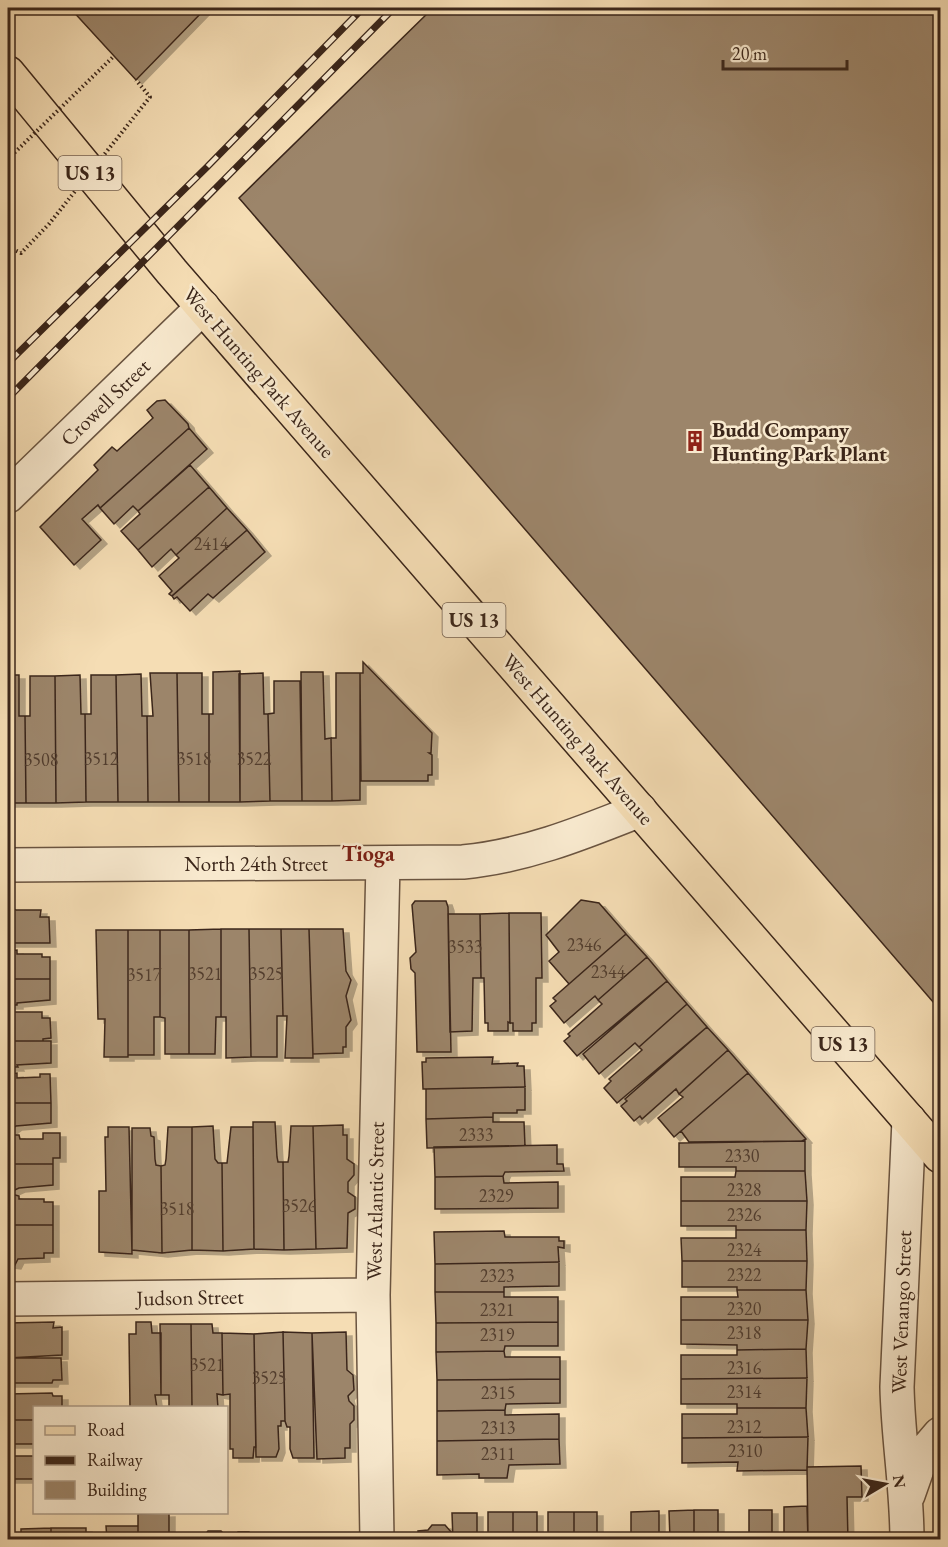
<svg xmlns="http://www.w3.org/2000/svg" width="948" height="1547" viewBox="0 0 948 1547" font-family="'EB Garamond',serif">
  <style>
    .building { fill: #9c856a; stroke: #3b261a; stroke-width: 1.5; filter: url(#shadow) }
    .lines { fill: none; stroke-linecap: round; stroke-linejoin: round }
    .minor-casing { stroke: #6a5440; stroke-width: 36 }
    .primary-casing { stroke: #3b261a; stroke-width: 36 }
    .minor { stroke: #f8e9ce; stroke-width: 33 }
    .primary { stroke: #f5ddb4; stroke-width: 33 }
    .rail-casing { stroke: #3b261a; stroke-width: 7 }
    .rail { stroke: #f8e9ce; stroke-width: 4.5; stroke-dasharray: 14; stroke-linecap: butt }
    .path-bridge { stroke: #3b261a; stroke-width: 4; stroke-dasharray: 1.5 3; stroke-linecap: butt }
    .labels { text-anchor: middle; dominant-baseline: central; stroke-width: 5; stroke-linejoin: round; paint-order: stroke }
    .number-label { font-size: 18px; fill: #533e2e }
    .shield { fill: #f8e9ce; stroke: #746050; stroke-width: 1.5 }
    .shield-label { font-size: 20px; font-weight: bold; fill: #3b261a }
    .street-label { font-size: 21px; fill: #3b261a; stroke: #f8e9ce }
    .poi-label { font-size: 21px; font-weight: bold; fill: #3b261a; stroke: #f8e9ce; text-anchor: start }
    .neighbourhood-label { font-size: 22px; font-weight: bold; fill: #7a1f14; stroke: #f8e9ce }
  </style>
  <defs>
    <filter id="shadow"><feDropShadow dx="6" dy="4" stdDeviation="0" flood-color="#0004"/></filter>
  </defs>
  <rect width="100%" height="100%" fill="#f5ddb4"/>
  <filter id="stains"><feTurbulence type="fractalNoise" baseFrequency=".00333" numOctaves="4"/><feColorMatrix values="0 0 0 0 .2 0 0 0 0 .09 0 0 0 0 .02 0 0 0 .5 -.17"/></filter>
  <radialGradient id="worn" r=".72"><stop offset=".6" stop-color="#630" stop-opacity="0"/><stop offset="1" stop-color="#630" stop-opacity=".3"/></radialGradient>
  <path class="building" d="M70 8H206L136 80Z
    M433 8H940V1010L239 198Z
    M165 400 188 424 189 428 100 508 98 505 82 519 101 540 74 565 40 527 98 470 94 465 112 447 117 451 153 418 147 410 157 401Z
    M189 428 207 449 138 511 133 506 114 524 100 508Z
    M190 465 209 487 138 550 121 531 140 514 138 511Z
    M209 487 227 508 176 555 171 549 152 567 138 550Z
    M227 508 247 530 172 596 169 594 172 591 159 576 179 558 176 555Z
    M247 530 265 552 213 598 208 594 190 611 177 597 174 599 172 596Z
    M363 662 432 733 431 753H429L432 755V775H428V781H361L360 673H363Z
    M240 671V802H209V714H213V672Z
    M301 672H323L325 739 331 738 332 801H302Z
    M150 673H177L179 802H148L147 716H153Z
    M177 673H202V714H209V802H179Z
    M263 673 264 714H268L270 801 240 802 239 674Z
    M336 673H360V800L332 801 331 738H336Z
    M141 674 142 716H147L148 802H118L116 675Z
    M8 675H19V716H25L26 803H8Z
    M80 675 81 714H85L86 802 56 803 55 676Z
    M91 675H116L118 802H86L85 714H91Z
    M30 676H55L56 803H26L25 716H30Z
    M274 681H300L302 801H270L268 714 274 713Z
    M581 900 599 903 626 934 569 984 549 961 559 952 546 935Z
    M415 901H446L448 907 451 1052H417L415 973 411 969 410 958 416 952 412 905Z
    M8 907 16 910H41L40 917H49L50 943H9L8 948Z
    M509 913 510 1023 508 1022V1031H488V1023H485L484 978H481L480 914Z
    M509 913H541L542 978H536V1023H532V1031H513V1023H510Z
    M448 914H480L481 978H473L472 1031 450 1032Z
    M221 929V1017H216L215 1054H189V930Z
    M221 929H249L251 1057 226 1058V1017H221Z
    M249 929H281L283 1016H277V1057H251Z
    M281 929H309L313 1058H285L287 1016H283Z
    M309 929H343L346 971 351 980 346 996 351 1020 346 1027V1047H343V1053L313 1054Z
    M96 930H128V1057H104L105 1019H98Z
    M128 930H160V1017H154V1055H128Z
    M160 930H189V1054H165V1018L160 1017Z
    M626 934 647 957 598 1000 595 996 564 1023 550 1006 556 1001 553 998Z
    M8 948 9 951 17 950V954H42V957H50V979H8Z
    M647 957 667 981 577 1056 564 1041 570 1036 568 1034 602 1004 598 1000Z
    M8 979H50V1000L17 1003V1005H9L8 1010Z
    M667 981 687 1004 639 1047 635 1043 599 1074 583 1054Z
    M687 1004 707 1027 617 1103 604 1088 611 1081 609 1079 642 1050 639 1047Z
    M8 1010 9 1012H42V1018H50L51 1038 43 1039V1041H8Z
    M707 1027 728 1050 679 1094 676 1089 642 1119 640 1116 634 1121 621 1106 627 1101 625 1099Z
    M8 1041H51V1063L17 1065 18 1067H9L8 1071Z
    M728 1050 748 1073 674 1137 658 1118 683 1097 679 1094Z
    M493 1057 492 1064 518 1063 517 1066H524L525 1087 423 1089 422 1062H426V1058Z
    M8 1071 9 1074 17 1073V1078L40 1077V1074H50L51 1103H8Z
    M748 1073 806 1139 802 1141 689 1142 681 1131Z
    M525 1087V1110H517V1113H493V1117L426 1119V1089Z
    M8 1103H51V1123L16 1126 8 1132Z
    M493 1117V1122H524L525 1146 427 1148 426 1119Z
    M253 1122H275L277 1157 278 1162H283L284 1250 254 1249Z
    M343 1125V1135H347V1159L354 1164V1175L348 1182V1192L355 1197V1209L348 1213 347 1248 316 1249 313 1126Z
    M213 1126 215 1159 218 1163H222L223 1251 192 1250V1127Z
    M291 1126H313L316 1249 284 1250 283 1162H288L289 1156Z
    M108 1127H129L132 1254 99 1252V1191H106L105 1137H108Z
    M168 1127H192V1250L162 1253 161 1166 165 1165 166 1159Z
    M231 1127H253L254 1249 223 1251 222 1163H227Z
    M132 1128H150L151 1136 154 1137 155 1159 156 1165 161 1166 162 1253 132 1250Z
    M8 1132H11V1135H19L20 1139H43V1133H60V1158H53V1164H8Z
    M805 1141V1171H736V1167H679V1143Z
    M557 1145V1164H563L564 1171 505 1172 503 1176 435 1177 434 1147Z
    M8 1164H53V1185L19 1188 8 1193Z
    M736 1171H805L807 1201H681V1177H735Z
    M503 1176 504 1183 558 1182V1208L435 1209V1177Z
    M8 1193 19 1196V1199H44V1202H53V1225H8Z
    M681 1201H807L806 1230H736V1226H681Z
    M8 1225H53V1253H44V1258L18 1259 15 1265 8 1264Z
    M736 1230H806L807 1261H682L681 1238H736Z
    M504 1231 505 1237H559V1241H564V1248L558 1247 559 1262 435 1264 434 1232Z
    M682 1261H807L806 1290H737V1287H682Z
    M559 1262V1286L504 1287V1292H435V1264Z
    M737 1290H806L808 1320H681V1297H738Z
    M435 1292H504V1297H558V1322L436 1323Z
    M681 1320H808L806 1349 737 1350V1345L681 1344Z
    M54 1322 53 1328 62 1327V1355L8 1358V1323Z
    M136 1322H151L152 1333H161V1395H155L157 1408H130L129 1334H136Z
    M558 1322V1346H505L504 1351 436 1352V1323Z
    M160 1324H191L192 1408H169V1395H161Z
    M191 1324H212L213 1333H222L223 1395 217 1394 218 1408H192Z
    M283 1332 285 1421H281V1426H278L279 1449 276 1457H256L254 1334Z
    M283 1332 312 1333 314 1458H293L290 1449V1427H287L285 1421Z
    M346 1332 347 1370 353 1375 354 1390 348 1396 349 1401 354 1406V1420L350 1424V1448H345V1458L317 1459 312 1333Z
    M222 1333 254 1334 256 1447H254L253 1458H233V1449H230V1394L223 1395Z
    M806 1349 807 1378 681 1379V1355H737V1350Z
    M504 1351 505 1357H560V1379L437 1380 436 1352Z
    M8 1358H61L62 1380H53L52 1383H8Z
    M807 1378 806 1408H737V1404H681V1379Z
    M560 1379V1403L506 1404 505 1410 437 1411V1380Z
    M52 1393 53 1396H62V1408H34V1420H8V1394Z
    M737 1408H806L808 1437 682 1438V1414H737Z
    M505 1410V1415L559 1414V1439L437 1441V1411Z
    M8 1420H34V1444H8Z
    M808 1437 807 1470 737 1471 738 1462 682 1463V1438Z
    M559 1439 560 1464 509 1465 507 1478H479V1474L437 1475V1441Z
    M8 1456H34V1479H8Z
    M861 1466 862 1497H847L848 1540H808L807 1467Z
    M807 1506 808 1540H784V1507Z
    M694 1510H718V1540H694Z
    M694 1510V1540H670L669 1511Z
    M749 1510H772V1540H749Z
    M659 1511V1540H631V1512Z
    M488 1512H513V1540H488Z
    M513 1512H537V1540H513Z
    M548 1512H574V1540H548Z
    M574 1512H597V1540H574Z
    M169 1513V1539L173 1540H138V1514Z
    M452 1513H477V1540H453Z
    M432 1525H445L452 1533 453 1540H419L418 1531 428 1530Z
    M106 1526H138V1540H107Z
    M51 1528V1540H21V1529Z
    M51 1528H86V1540H51Z
    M208 1531H221L230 1540H201Z
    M238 1532H249L254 1538 261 1540H230Z"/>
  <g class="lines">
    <defs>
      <path id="minor" d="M8 496 203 307
        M8 865 463 862C526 856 582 833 640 810
        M8 1299 373 1295
        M908 1495 922 1455 940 1434
        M377 1540 373 1295 383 863
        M907 1540C907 1488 898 1438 897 1387L909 1120"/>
      <path id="primary" d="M8 73 172 272 940 1156"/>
    </defs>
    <use href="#minor" class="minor-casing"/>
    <use href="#primary" class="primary-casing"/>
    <use href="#minor" class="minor"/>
    <use href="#primary" class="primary"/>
    <defs>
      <path id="rail" d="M8 363 207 167 363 8
        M8 398 394 8"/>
    </defs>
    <use href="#rail" class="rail-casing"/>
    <use href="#rail" class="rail"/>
    <path class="path-bridge" d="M8 159 114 56
      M8 247 21 253 49 224 150 97 136 80"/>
  </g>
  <defs>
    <symbol id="building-bare" viewBox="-9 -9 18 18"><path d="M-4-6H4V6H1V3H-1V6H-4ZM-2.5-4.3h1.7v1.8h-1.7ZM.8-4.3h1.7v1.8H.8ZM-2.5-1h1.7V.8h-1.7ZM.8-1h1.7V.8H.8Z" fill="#8f2418" stroke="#f8e9ce" stroke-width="2.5" paint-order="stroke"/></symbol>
  </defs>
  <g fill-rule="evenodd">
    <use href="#building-bare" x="680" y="426" width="30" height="30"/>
  </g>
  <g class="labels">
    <g class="number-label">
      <text x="211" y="543">2414</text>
      <text x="101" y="758">3512</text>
      <text x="194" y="758">3518</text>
      <text x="254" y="758">3522</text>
      <text x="41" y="759">3508</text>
      <text x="584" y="944">2346</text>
      <text x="465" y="946">3533</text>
      <text x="608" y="971">2344</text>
      <text x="205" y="973">3521</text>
      <text x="266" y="973">3525</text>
      <text x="144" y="974">3517</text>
      <text x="476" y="1134">2333</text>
      <text x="742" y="1155">2330</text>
      <text x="744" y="1189">2328</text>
      <text x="496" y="1195">2329</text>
      <text x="299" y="1205">3526</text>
      <text x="177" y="1208">3518</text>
      <text x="744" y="1214">2326</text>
      <text x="744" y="1249">2324</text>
      <text x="744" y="1274">2322</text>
      <text x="497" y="1275">2323</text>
      <text x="744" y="1308">2320</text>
      <text x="497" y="1309">2321</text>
      <text x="744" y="1332">2318</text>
      <text x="497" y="1334">2319</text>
      <text x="207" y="1364">3521</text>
      <text x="744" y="1367">2316</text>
      <text x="269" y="1377">3525</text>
      <text x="744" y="1391">2314</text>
      <text x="498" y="1392">2315</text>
      <text x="744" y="1426">2312</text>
      <text x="498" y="1427">2313</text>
      <text x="745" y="1450">2310</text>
      <text x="498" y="1453">2311</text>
    </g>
    <g class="shield">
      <rect x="58.5" y="156" width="63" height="34" rx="4.5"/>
      <rect x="442.5" y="603" width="63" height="34" rx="4.5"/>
      <rect x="811.5" y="1027" width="63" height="34" rx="4.5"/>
    </g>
    <g class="shield-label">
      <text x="90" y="173">US 13</text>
      <text x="474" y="620">US 13</text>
      <text x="843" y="1044">US 13</text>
    </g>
    <g class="street-label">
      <text transform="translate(259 372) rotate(49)">West Hunting Park Avenue</text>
      <text transform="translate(105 402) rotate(-44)">Crowell Street</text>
      <text transform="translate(578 739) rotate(49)">West Hunting Park Avenue</text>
      <text x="256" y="863">North 24th Street</text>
      <text transform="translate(375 1201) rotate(-89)">West Atlantic Street</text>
      <text transform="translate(190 1297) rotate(-1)">Judson Street</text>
      <text transform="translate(901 1312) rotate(-88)">West Venango Street</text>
    </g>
    <g class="poi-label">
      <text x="712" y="429">Budd Company<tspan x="712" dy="24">Hunting Park Plant</tspan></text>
    </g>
    <g class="neighbourhood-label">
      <text x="368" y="853">Tioga</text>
    </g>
  </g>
  <rect width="948" height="1547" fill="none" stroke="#f5ddb4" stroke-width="30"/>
  <rect x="9" y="9" width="930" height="1529" fill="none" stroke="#3b261a" stroke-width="3"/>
  <rect x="15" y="15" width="918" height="1517" fill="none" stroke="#3b261a" stroke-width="1.5"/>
  <rect x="33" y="1406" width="195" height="108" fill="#f8e9ce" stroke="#ac9b86" stroke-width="1.5"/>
  <rect x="45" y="1426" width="30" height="9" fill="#f5ddb4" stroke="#ac9b86" stroke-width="1.5"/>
  <text x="87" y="1436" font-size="18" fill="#3b261a">Road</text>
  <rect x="45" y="1456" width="30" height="9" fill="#3b261a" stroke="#ac9b86" stroke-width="1.5"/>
  <text x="87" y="1466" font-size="18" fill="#3b261a">Railway</text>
  <rect x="45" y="1481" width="30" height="18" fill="#9c856a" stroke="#ac9b86" stroke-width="1.5"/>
  <text x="87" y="1496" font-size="18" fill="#3b261a">Building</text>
  <g transform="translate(885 1484) rotate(80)" stroke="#f8e9ce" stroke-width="4.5" paint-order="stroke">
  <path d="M0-4.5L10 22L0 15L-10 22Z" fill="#3b261a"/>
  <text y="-9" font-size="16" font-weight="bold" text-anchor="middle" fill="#3b261a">N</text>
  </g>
  <path d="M723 60v9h124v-9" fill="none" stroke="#3b261a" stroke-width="3"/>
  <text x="732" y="60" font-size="18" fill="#3b261a" stroke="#f8e9ce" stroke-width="4.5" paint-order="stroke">20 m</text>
  <rect width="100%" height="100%" filter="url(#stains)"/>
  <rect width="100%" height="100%" fill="url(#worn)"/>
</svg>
